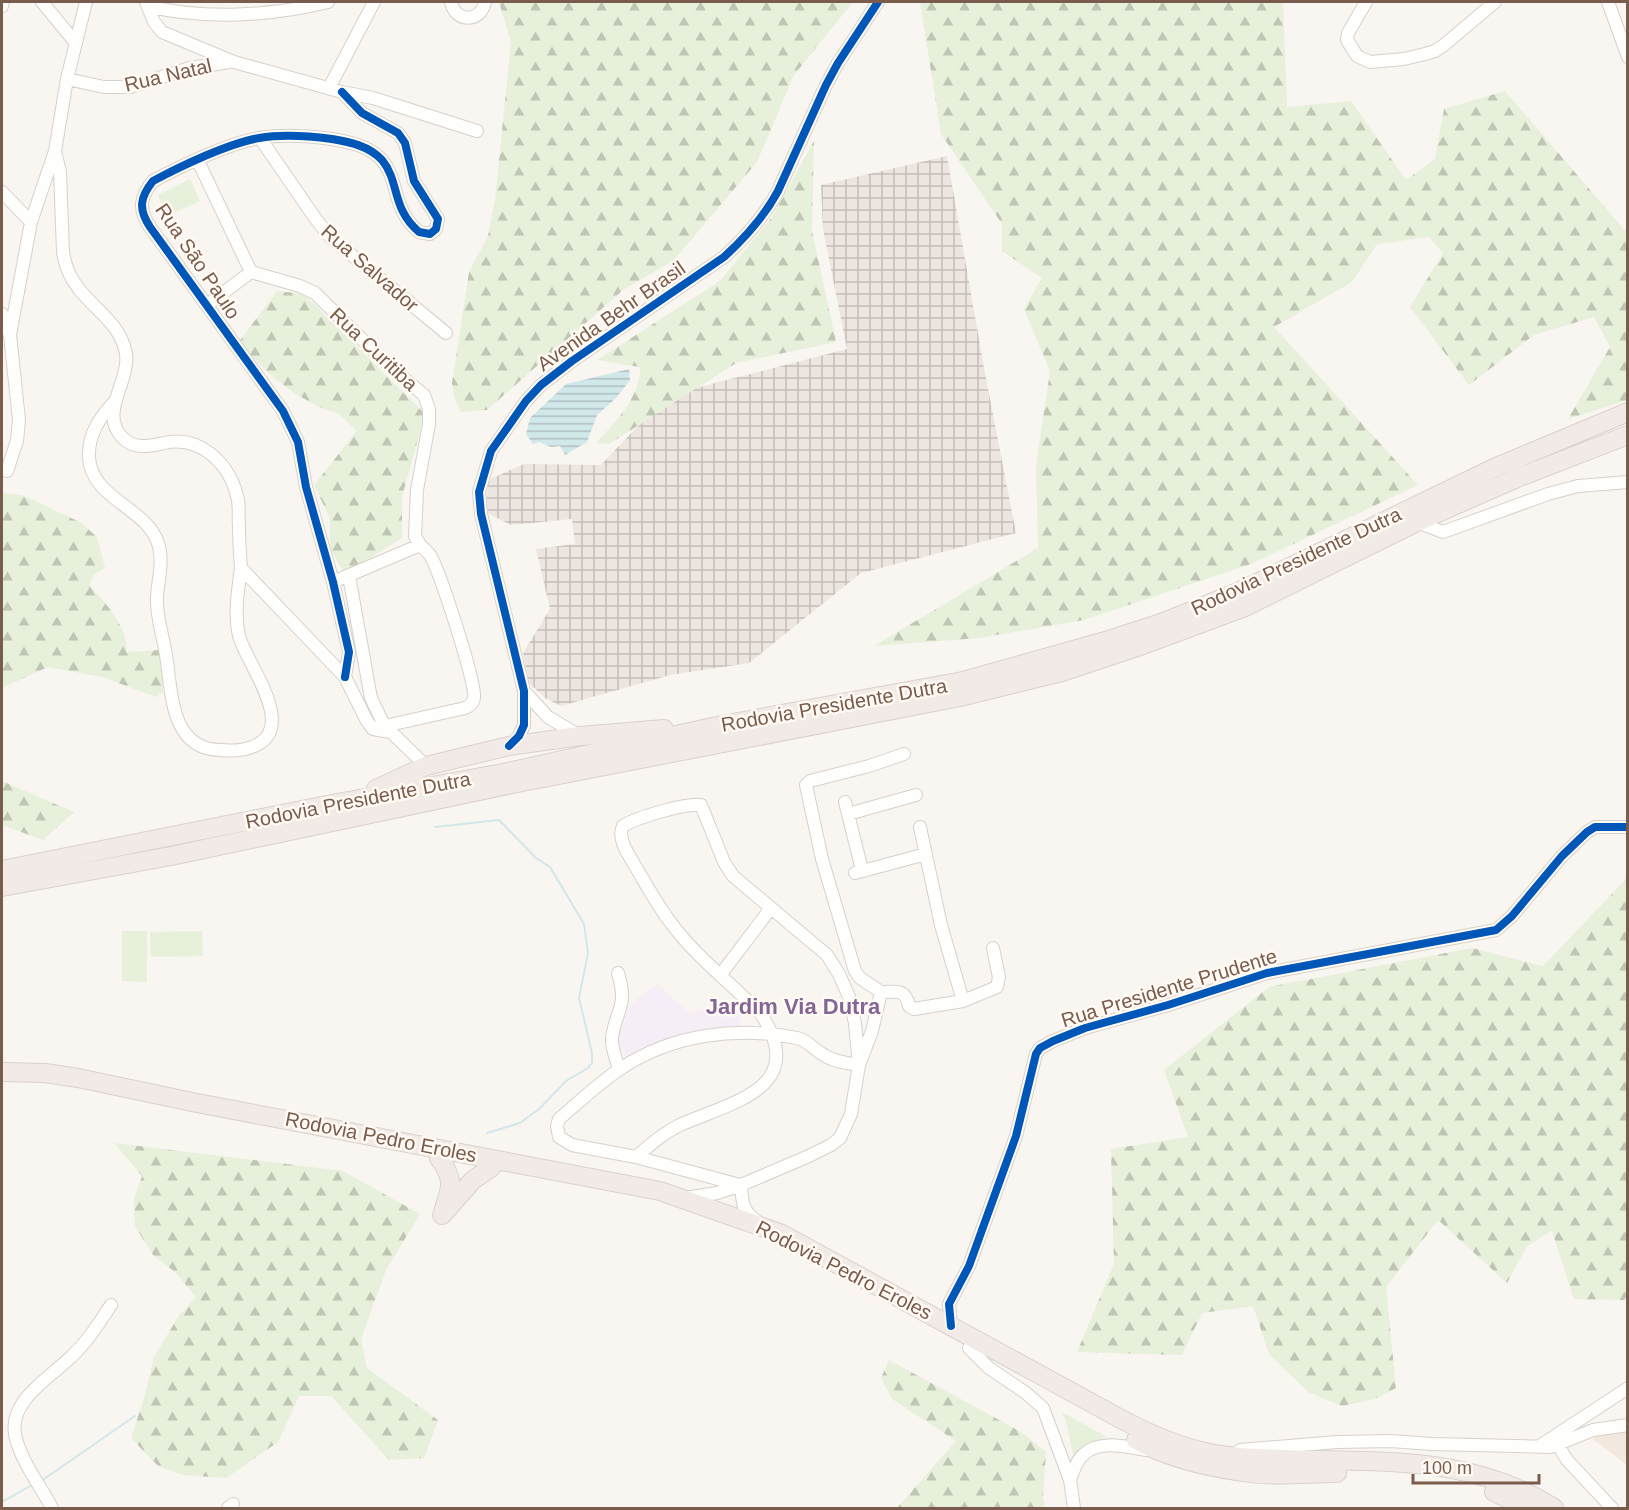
<svg xmlns="http://www.w3.org/2000/svg" width="1629" height="1510" viewBox="0 0 1629 1510" font-family="Arial,sans-serif">
  <style>
    .residential { fill: #f2e8de }
    .industrial { fill: url(#industrial-grid) }
    .education { fill: #f6eef6 }
    .grass { fill: #e7f0db }
    .forest { fill: url(#forest-firs) }
    .water { fill: url(#water-rules) }
    .lines { fill: none; stroke-linecap: round; stroke-linejoin: round }
    .stream { stroke: #d0e8ea; stroke-width: 2 }
    .minor-casing { stroke: #d7d1cb; stroke-width: 14 }
    .highway-casing { stroke: #dad1cc; stroke-width: 20 }
    .minor { stroke: #fefefd; stroke-width: 12 }
    .highway { stroke: #f2eae7; stroke-width: 18 }
    .cycleway-casing { stroke: #fffaf3; stroke-width: 11 }
    .cycleway { stroke: #0057b8; stroke-width: 8 }
    .labels { text-anchor: middle; dominant-baseline: central; stroke-width: 5; stroke-linejoin: round; paint-order: stroke }
    .street-label { font-size: 20px; fill: #7a5c4d; stroke: #fffaf3 }
    .quarter-label { font-size: 22px; font-weight: bold; fill: #846695; stroke: #fffaf3 }
  </style>
  <defs>
    <pattern id="industrial-grid" width="8" height="8" patternUnits="userSpaceOnUse" patternTransform="scale(1.5)"><rect width="8" height="8" fill="#ede5e0"/><path d="M0 4h8M4 0v8" fill="none" stroke="#c5bdb8"/></pattern>
    <pattern id="forest-firs" width="22" height="20" patternUnits="userSpaceOnUse" patternTransform="scale(1.5)"><rect width="22" height="20" fill="#e7f0db"/><path d="M5 1l3.5 6h-7zM16 11l3.5 6h-7z" fill="#c0c6b4"/></pattern>
    <pattern id="water-rules" width="6" height="5" patternUnits="userSpaceOnUse" patternTransform="scale(1.5)"><rect width="6" height="5" fill="#d0e8ea"/><path d="M0 2.5h6" fill="none" stroke="#aebfc0"/></pattern>
  </defs>
  <rect width="100%" height="100%" fill="#f9f5f0"/>
  <path class="residential" d="M1627 1419V1465L1593 1439Z"/>
  <path class="industrial" d="M947 156 984 368 1016 533 861 573 749 663 670 675 561 706 545 698 529 683 523 653 550 609 536 549 575 544 572 519 511 525 487 513 486 507 488 480 524 464 601 465 637 427 684 391 847 349 823 229 821 185Z"/>
  <path class="education" d="M657 984 690 1014 699 1010 738 1006 741 1028 692 1034 625 1058 617 1040 630 1005Z"/>
  <path class="grass" d="M190 179 200 201 166 216 158 195Z
    M147 931V982L122 981V931Z
    M202 931 203 956 151 957 150 932Z
    M1062 1412 1107 1437C1093 1442 1084 1446 1074 1458L1066 1422Z"/>
  <path class="forest" d="M499 2H853L794 75 757 162 674 260 623 290 487 410 461 412 454 397 452 383 469 272 488 236 495 200 511 42Z
    M920 2H1283L1287 107 1351 101 1406 180 1435 159 1444 109 1505 91 1627 233V400L1568 419 1610 347 1594 317 1534 335 1469 385 1410 307 1443 253 1429 237 1377 244 1352 282 1274 327 1418 485 1251 564 1084 620 979 638 874 646 1038 548 1036 466 1050 371 1024 309 1042 278 1002 251V224L941 134Z
    M814 141 812 231 836 342 736 363 609 444 596 443C615 422 641 397 640 367L597 360 720 281 772 217Z
    M277 291 304 294 423 412 420 432 402 497V538L345 574 330 548V518L314 485 357 431 339 414 319 407 294 393 274 378 238 343Z
    M2 493 22 495 80 522 97 537 105 568 94 575 89 585C104 601 130 629 126 652L161 650 163 692 156 697 102 677 48 667 2 688Z
    M2 781 74 812 43 840 2 825Z
    M1627 878 1628 1295 1624 1300 1574 1299 1552 1231 1527 1246 1507 1283 1438 1220 1386 1287 1396 1388 1375 1399 1342 1406 1308 1392 1269 1354 1253 1306 1202 1313 1182 1355 1077 1352 1114 1264 1111 1149 1188 1137 1164 1070 1269 987 1472 948 1543 966Z
    M114 1143 343 1171 420 1214 386 1270 361 1339 367 1368 438 1420 424 1458 389 1460 331 1396H299L278 1442 226 1478 183 1475 158 1466 131 1438 145 1395 154 1357 178 1317 196 1297 175 1272 153 1255 135 1226 134 1199 142 1176Z
    M889 1360 1021 1432 1046 1452 1043 1498 1045 1508H897L956 1441 892 1399 881 1378Z"/>
  <path class="water" d="M629 369 630 380 616 398 597 415 587 442 565 455 560 446 551 447 539 442 533 444 526 434 530 418 566 384Z"/>
  <g class="lines">
    <path class="stream" d="M435 827 499 820 536 858 550 867 584 924 588 953 579 998 592 1053V1063L588 1068 566 1081 539 1109 520 1123 487 1133
      M44 1479 135 1416
      M2 1502 32 1485"/>
    <defs>
      <path id="minor" d="M42 2 75 42
        M146 2 154 22 162 32 234 62 342 92 373 98 477 131
        M451 2C455 23 481 23 485 2
        M1366 2 1348 33 1347 40 1357 56 1370 62 1404 59 1425 54 1435 51 1444 45 1495 2
        M1608 2 1628 57
        M2 6 3 2
        M148 6C204 20 272 16 328 2
        M67 79 104 87H130L190 68 230 62
        M329 88 374 2
        M342 92 362 113 398 133 405 143 414 181 438 219 436 229 430 234 419 232C391 208 400 182 382 160 369 146 350 142 332 139 309 136 283 134 259 138 229 143 181 166 153 181 140 197 138 209 150 227L283 411 298 442 306 487 333 582 349 652 345 677
        M260 138 315 218 330 237 446 333
        M55 151 60 172 63 252C65 266 70 278 79 289 96 311 121 324 126 354 130 381 99 413 122 437 134 450 149 446 164 443 200 435 229 463 237 496 240 505 238 517 239 527 239 541 240 555 241 568L345 677 367 721 373 729 390 732
        M198 161 251 272 300 286 315 293 387 364 424 395 429 409V424L417 490 415 536 420 545
        M2 192 31 222
        M207 305 251 272
        M2 314 10 335 19 420 17 441 7 471
        M10 335 31 222 55 151 67 79 86 2
        M115 401C100 417 88 434 89 457 91 499 146 507 158 543 164 561 158 579 157 597 156 617 163 635 166 655 172 692 170 749 220 750 231 751 242 751 252 747 300 729 247 665 239 636 234 614 238 590 241 568
        M1417 522 1443 532 1548 494 1578 486 1628 482
        M349 576 371 698 384 725 426 766
        M333 582 420 545C423 548 427 551 430 555 439 569 477 685 474 698 473 703 470 706 465 708L376 728
        M524 691 548 717 580 736
        M510 746 519 736 524 725V691L481 514 479 492 491 451 526 401 541 385 572 361 724 257C746 237 764 217 778 191L826 85 838 63 878 2
        M845 802 862 870
        M848 814 916 795
        M920 827 941 925 963 1001
        M855 873 926 854
        M618 973C628 1007 617 1007 612 1037 611 1047 616 1059 619 1069
        M721 974 771 908
        M881 992C897 992 905 988 909 1006L914 1009 963 1001 997 987 999 977 993 948
        M636 1157C650 1145 663 1133 680 1125 731 1102 810 1089 761 1014 732 984 696 957 671 923 657 905 646 884 634 864 628 853 617 839 623 826 637 817 686 803 701 805L724 862 733 876 827 955 839 974 849 997 855 1023 859 1065
        M740 1185 636 1157 572 1145 559 1137 557 1126 559 1119C579 1102 599 1083 620 1069 672 1034 737 1026 797 1038 808 1040 814 1050 824 1055 834 1062 847 1063 859 1065
        M741 1185C742 1203 743 1212 758 1222
        M685 1198 717 1193 741 1185 809 1156 831 1145 840 1138 851 1114 859 1065 872 1031 881 992 860 978 855 971 822 859 806 785 810 781 869 766 904 754
        M951 1326 949 1304 969 1266 1016 1136 1036 1054 1040 1048 1053 1041 1085 1028 1168 1005 1267 973 1496 930 1512 916 1562 856 1587 832 1595 827H1628
        M969 1348 989 1368 1026 1393 1043 1408 1070 1480 1074 1508
        M1541 1445 1628 1388
        M1558 1445 1567 1460 1612 1508
        M1240 1450 1337 1442 1390 1441 1432 1444 1551 1447 1593 1430 1628 1425
        M1070 1480C1073 1472 1076 1461 1083 1455 1099 1439 1126 1447 1146 1450
        M52 1508C41 1487 19 1458 15 1434 9 1400 51 1377 72 1356 88 1341 99 1323 111 1305
        M228 1508 233 1504"/>
      <path id="highway" d="M376 789 426 766 509 746 580 736 664 729
        M2 870 332 804 503 773 717 726 963 681 1102 642 1161 623 1238 592 1494 468 1628 412
        M2 887 171 856 512 784 960 697 1062 672 1137 647 1245 607 1417 522 1517 478 1628 435
        M2 1072 45 1073 78 1078 197 1103 660 1191 782 1234 1121 1419C1149 1434 1178 1447 1210 1453 1234 1458 1259 1458 1283 1459 1379 1463 1470 1454 1554 1508
        M439 1158C454 1179 452 1185 444 1209
        M442 1215 473 1180 492 1167
        M1136 1440C1168 1458 1207 1467 1243 1472 1273 1477 1306 1473 1337 1473
        M1494 1492 1528 1508"/>
    </defs>
    <use href="#minor" class="minor-casing"/>
    <use href="#highway" class="highway-casing"/>
    <use href="#minor" class="minor"/>
    <use href="#highway" class="highway"/>
    <defs>
      <path id="cycleway" d="M342 92 362 113 398 133 405 143 414 181 438 219 436 229 430 234 419 232C391 208 400 182 382 160 369 146 350 142 332 139 309 136 283 134 259 138 229 143 181 166 153 181 140 197 138 209 150 227L283 411 298 442 306 487 333 582 349 652 345 677
        M509 746 519 736 524 725V691L481 514 479 492 491 451 526 401 541 385 572 361 724 257C746 237 764 217 778 191L826 85 838 63 878 2
        M951 1326 949 1304 969 1266 1016 1136 1036 1054 1040 1048 1053 1041 1085 1028 1168 1005 1267 973 1496 930 1512 916 1562 856 1587 832 1595 827H1628"/>
    </defs>
    <use href="#cycleway" class="cycleway-casing"/>
    <use href="#cycleway" class="cycleway"/>
  </g>
  <g class="labels">
    <g class="street-label">
      <text transform="translate(168 75) rotate(-13)">Rua Natal</text>
      <text transform="translate(198 261) rotate(56)">Rua São Paulo</text>
      <text transform="translate(370 268) rotate(41)">Rua Salvador</text>
      <text transform="translate(611 316) rotate(-35)">Avenida Behr Brasil</text>
      <text transform="translate(374 349) rotate(43)">Rua Curitiba</text>
      <text transform="translate(1296 561) rotate(-25)">Rodovia Presidente Dutra</text>
      <text transform="translate(834 705) rotate(-10)">Rodovia Presidente Dutra</text>
      <text transform="translate(358 800) rotate(-11)">Rodovia Presidente Dutra</text>
      <text transform="translate(1169 988) rotate(-17)">Rua Presidente Prudente</text>
      <text transform="translate(381 1137) rotate(11)">Rodovia Pedro Eroles</text>
      <text transform="translate(844 1270) rotate(27)">Rodovia Pedro Eroles</text>
    </g>
    <g class="quarter-label">
      <text x="793" y="1006">Jardim Via Dutra</text>
    </g>
  </g>
  <rect width="1629" height="1510" fill="none" stroke="#7a5c4d" stroke-width="6"/>
  <path d="M1413 1474v9h126v-9" fill="none" stroke="#7a5c4d" stroke-width="3"/>
  <text x="1422" y="1474" font-size="18" fill="#7a5c4d" stroke="#fffaf3" stroke-width="4.5" paint-order="stroke">100 m</text>
</svg>
